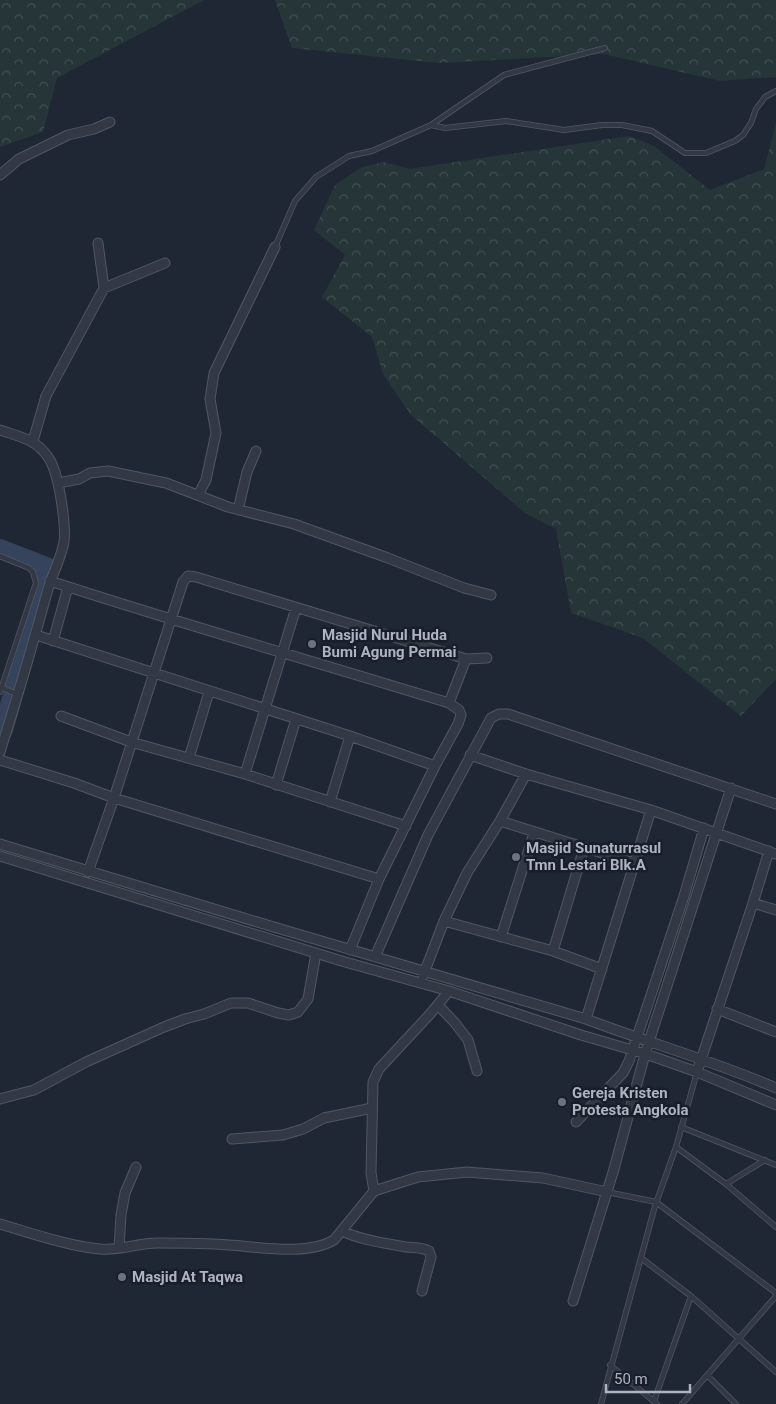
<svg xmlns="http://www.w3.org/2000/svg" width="776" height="1404" viewBox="0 0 776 1404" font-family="Roboto,sans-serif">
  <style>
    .forest { fill: url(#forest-crowns) }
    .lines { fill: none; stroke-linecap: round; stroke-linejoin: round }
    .river { stroke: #36435c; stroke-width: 20 }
    .service-casing { stroke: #515663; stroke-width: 6 }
    .minor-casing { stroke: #515663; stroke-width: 11 }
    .service { stroke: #333944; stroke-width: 4.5 }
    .minor { stroke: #333944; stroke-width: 9 }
    .worship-dot { fill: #6b7280; stroke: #191e29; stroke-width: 2 }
    .labels { text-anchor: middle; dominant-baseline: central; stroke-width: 5; stroke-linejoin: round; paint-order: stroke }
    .poi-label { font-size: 15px; font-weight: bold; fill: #adb3c2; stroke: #191e29; text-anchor: start }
  </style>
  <defs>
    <pattern id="forest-crowns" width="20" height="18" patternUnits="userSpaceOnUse" patternTransform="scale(1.25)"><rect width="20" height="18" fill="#253538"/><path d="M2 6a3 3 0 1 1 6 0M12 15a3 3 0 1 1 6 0" fill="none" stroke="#425053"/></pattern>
  </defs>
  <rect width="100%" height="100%" fill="#202734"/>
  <path class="forest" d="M0 0H204L57 78 43 132 0 147Z
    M275 0H776V77L720 81 604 54 439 63 292 48Z
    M776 123V679L741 716 643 638 571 613 556 529 525 513 411 415 383 374 372 337 322 297 345 255 314 230 335 185 362 167 384 162 409 169 629 136 654 146 710 190 764 169Z"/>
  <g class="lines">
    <path class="river" d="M0 549 49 568 3 730"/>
    <defs>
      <path id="service" d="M431 125 445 128 506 121 564 130 602 125H622L652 131 685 153H706L735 141 743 135 751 123 756 109 765 97 776 91
        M275 247 295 201 316 177 349 156 372 151 431 125 504 75 605 48
        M0 556 29 568 33 572 36 583 0 692
        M0 687 17 694
        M681 1127 776 1165
        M676 1147 726 1184 776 1227
        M726 1184 765 1160
        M607 1192 656 1202 776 1293
        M641 1258 691 1296 654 1401
        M691 1296 776 1372
        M610 1365 657 1404
        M707 1375 736 1404
        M601 1404 655 1206 676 1147 697 1072
        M682 1404 776 1296"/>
      <path id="minor" d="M0 175 19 159 68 135 94 129 110 122
        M104 288 165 263
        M0 430C20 437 36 439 48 457 59 472 66 524 64 542 61 558 53 573 48 589 33 644 17 698 0 752
        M33 441 46 396 104 288 98 243
        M58 483 79 479 90 473 108 471 166 483 228 507 294 524 388 558 464 588 491 595
        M198 495 206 480 216 433 210 399 214 373 275 247
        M238 510 247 472 256 451
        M50 581C182 624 316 662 449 703L459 710 461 715 458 724 435 766 379 879 350 950
        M36 635 350 736 435 766
        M53 641 68 587
        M449 703 466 659
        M61 716 131 742 245 774 406 826
        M470 755 526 774 651 810 776 854
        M189 758 209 692
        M0 760 74 783 114 798 379 879
        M245 774 296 608
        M276 785 296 719
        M330 802 350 736
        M500 821 634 863
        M0 844 267 925 586 1019C649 1043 714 1061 776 1088
        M0 856 345 962 449 991 581 1035 646 1054 697 1072 776 1105
        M88 872 114 798 183 582 188 576 196 577 466 659 487 658
        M753 903 776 910
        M444 921 553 951 602 969
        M501 937 534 833
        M553 951 584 848
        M375 957 428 835 491 718 499 714H508L776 804
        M423 976 444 921 467 873 500 821 526 774
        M438 1005 455 1023 468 1040 477 1071
        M717 1009 776 1032
        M586 1019 651 810
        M697 1072 753 903 769 851
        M0 1099 34 1090 86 1062 164 1027 185 1019 204 1014 231 1003H248L278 1013 289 1015 298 1012 308 999 316 953
        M576 1122 623 1073 629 1061 684 896 704 828
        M232 1139 283 1135 303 1129 324 1118 372 1108
        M374 1191 371 1173 373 1082 379 1069 430 1014 449 991
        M0 1224C31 1233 68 1246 100 1249 119 1251 138 1243 157 1243 180 1243 205 1243 229 1245 260 1247 307 1256 334 1240L374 1191 418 1177 467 1172 543 1178 607 1192
        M342 1231C361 1240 385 1243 406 1247 414 1248 422 1247 429 1251L431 1257 422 1291
        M119 1248 121 1215 125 1193 136 1167
        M573 1301 614 1169 645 1054 731 788"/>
    </defs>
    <use href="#service" class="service-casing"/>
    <use href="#minor" class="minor-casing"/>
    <use href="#service" class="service"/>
    <use href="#minor" class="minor"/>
  </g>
  <g class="worship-dot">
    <circle cx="312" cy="644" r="5"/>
    <circle cx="516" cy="857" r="5"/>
    <circle cx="562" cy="1102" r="5"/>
    <circle cx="122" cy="1277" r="5"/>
  </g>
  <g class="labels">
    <g class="poi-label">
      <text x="322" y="635">Masjid Nurul Huda<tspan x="322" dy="17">Bumi Agung Permai</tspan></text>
      <text x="526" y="848">Masjid Sunaturrasul<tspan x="526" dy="17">Tmn Lestari Blk.A</tspan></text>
      <text x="572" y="1093">Gereja Kristen<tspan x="572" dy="17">Protesta Angkola</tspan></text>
      <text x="132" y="1277">Masjid At Taqwa</text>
    </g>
  </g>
  <path d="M606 1384v8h84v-8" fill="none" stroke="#adb3c2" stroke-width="2.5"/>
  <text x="614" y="1384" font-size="15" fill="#adb3c2" stroke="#191e29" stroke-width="4" paint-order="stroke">50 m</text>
</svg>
